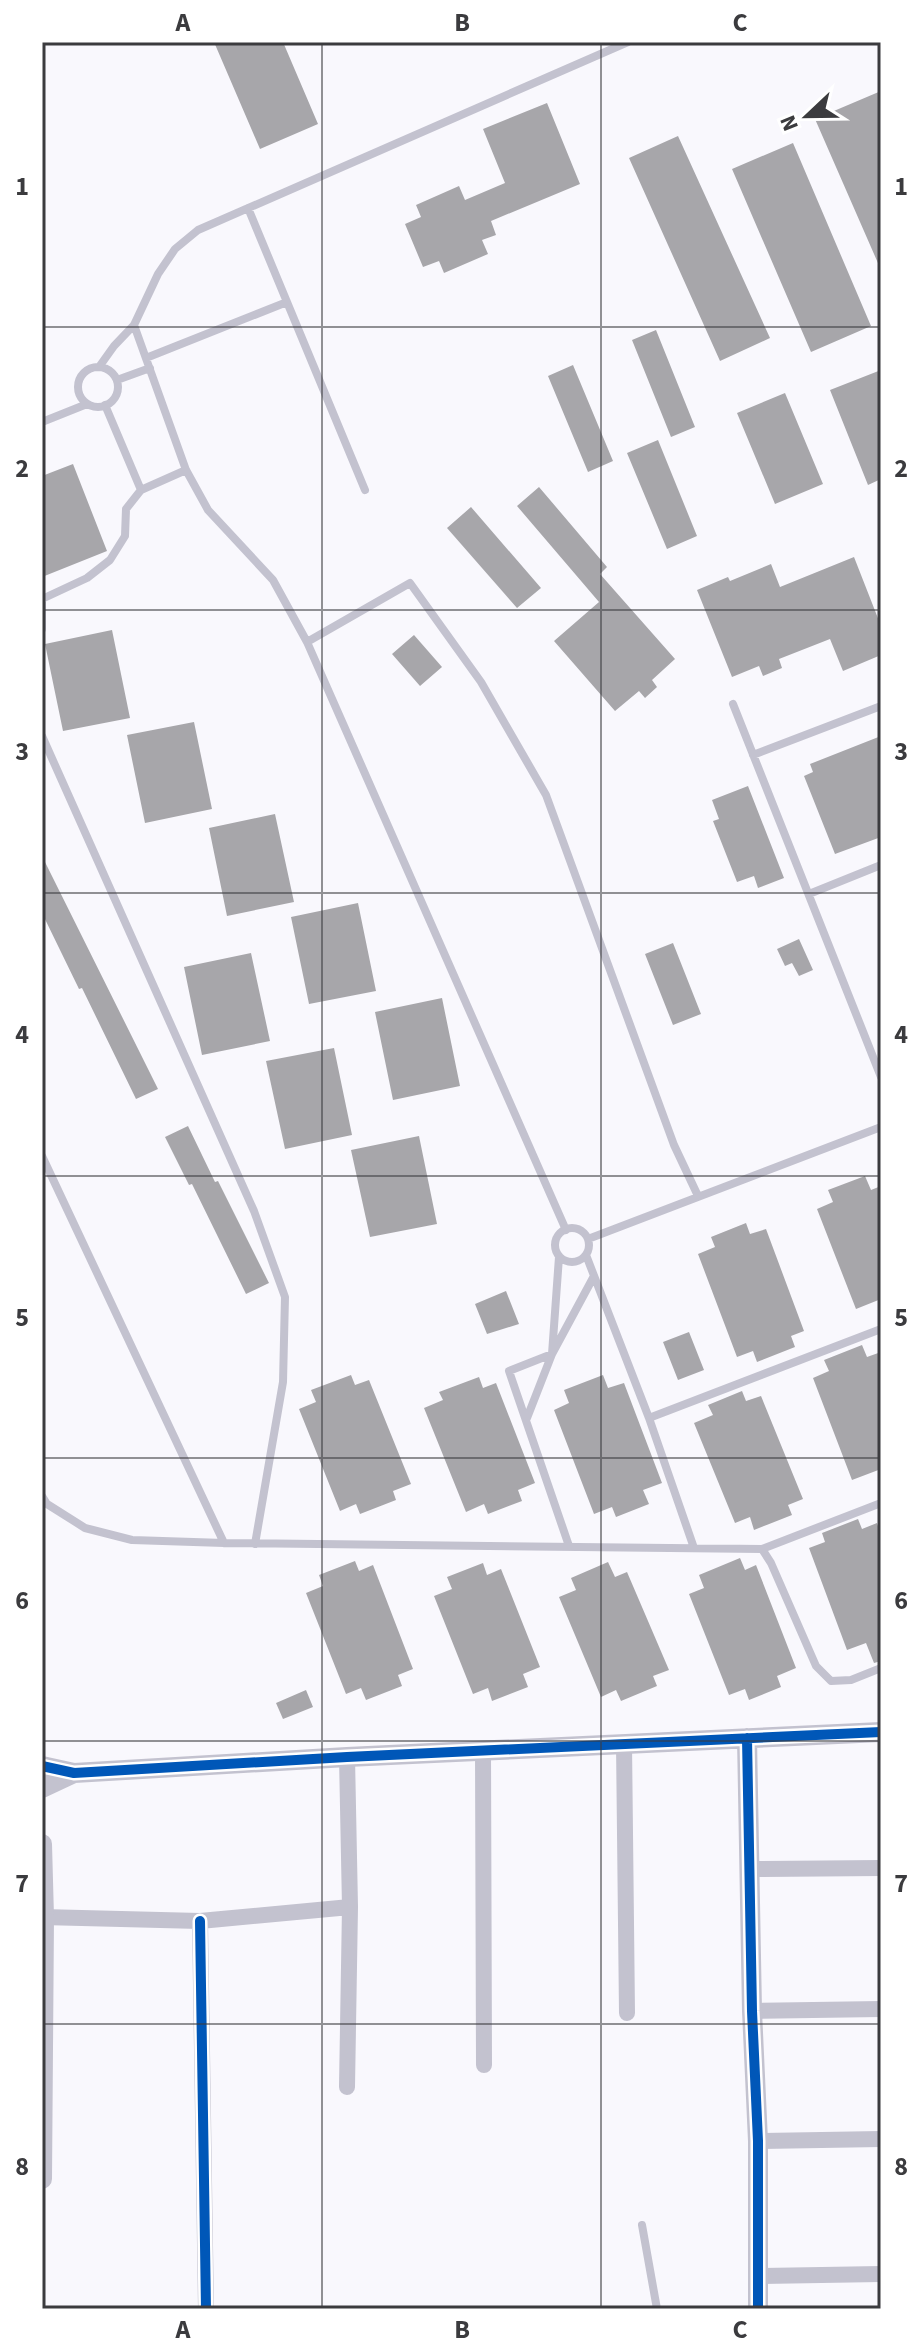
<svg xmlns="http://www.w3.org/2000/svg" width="923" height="2351" viewBox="0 0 923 2351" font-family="'Source Sans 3',sans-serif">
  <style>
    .building { fill: #a7a6aa }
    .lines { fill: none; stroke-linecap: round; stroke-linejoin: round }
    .service { stroke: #c3c2cf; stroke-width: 8 }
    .minor { stroke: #c3c2cf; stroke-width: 16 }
    .tertiary { stroke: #c3c2cf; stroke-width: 20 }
    .cycleway-casing { stroke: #fff; stroke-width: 15 }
    .cycleway { stroke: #0057b8; stroke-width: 10 }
    .grid { fill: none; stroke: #3b3b3e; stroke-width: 2; stroke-opacity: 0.55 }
    .neatline { fill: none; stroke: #3b3b3e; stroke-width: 3 }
    .grid-label { font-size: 26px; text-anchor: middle; font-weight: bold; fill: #3b3b3e }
  </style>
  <rect width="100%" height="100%" fill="#f9f8fd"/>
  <path class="building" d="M214 42H283L318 124 260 149Z
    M881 91V270L815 119Z
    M547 103 580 184 491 221 496 235 482 240 488 254 444 273 439 261 423 267 405 224 421 217 416 205 459 186 465 200 505 183 483 129Z
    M678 136 770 338 720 361 629 158Z
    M793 143 871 326 811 352 732 169Z
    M656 330 695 427 671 437 632 340Z
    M573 365 613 461 588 472 548 376Z
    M881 370V479L868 485 830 390Z
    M785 393 823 484 775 504 737 413Z
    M658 440 697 536 667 549 627 453Z
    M73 464 107 551 42 577V476Z
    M539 487 607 567 600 574 675 659 652 680 657 687 645 698 639 691 615 711 554 641 599 602 517 506Z
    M471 507 541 588 517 608 447 528Z
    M854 557 881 626V655L843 671 830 639 779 659 782 668 763 676 759 666 732 677 697 590 728 577 730 581 771 564 780 587Z
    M112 630 130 718 63 731 45 644Z
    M414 635 442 667 420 686 392 654Z
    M194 722 212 809 145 823 127 735Z
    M881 736V837L835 854 804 776 813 772 810 764Z
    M748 786 784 878 758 888 754 876 737 882 713 821 719 819 712 800Z
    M275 814 294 902 227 916 209 828Z
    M42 856 158 1089 136 1099 82 988 79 989 42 913Z
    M358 903 376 991 309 1004 291 917Z
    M799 939 813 970 799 976 792 963 785 966 777 949Z
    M673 943 701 1014 673 1025 645 954Z
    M251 953 270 1041 202 1055 184 967Z
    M442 998 460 1086 393 1100 375 1012Z
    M334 1048 352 1135 285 1149 266 1061Z
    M188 1126 215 1182 218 1181 269 1283 246 1294 192 1184 189 1185 165 1137Z
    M419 1136 437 1224 370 1237 351 1150Z
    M865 1176 871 1190 881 1186V1299L856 1309 817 1209 833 1202 828 1190Z
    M746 1223 750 1234 766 1229 804 1331 791 1336 795 1347 757 1362 753 1351 737 1357 698 1254 715 1247 711 1237Z
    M506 1291 519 1324 487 1334 475 1304Z
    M689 1332 704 1370 678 1380 663 1342Z
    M862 1345 867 1357 881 1352V1469L852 1480 813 1378 829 1371 824 1360Z
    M351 1375 355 1385 369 1380 411 1484 393 1491 396 1500 360 1514 356 1504 340 1511 299 1409 316 1402 311 1390Z
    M603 1375 608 1388 624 1383 662 1483 643 1490 649 1504 616 1517 612 1507 594 1514 554 1410 569 1403 564 1390Z
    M479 1377 483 1388 496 1383 535 1483 518 1490 522 1501 488 1514 484 1504 466 1512 424 1408 443 1400 439 1392Z
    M742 1391 746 1401 761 1396 803 1499 788 1505 792 1515 754 1530 750 1517 735 1523 694 1423 713 1415 708 1405Z
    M858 1519 862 1529 877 1523 881 1535V1661L874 1663 866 1643 847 1650 809 1548 825 1542 822 1533Z
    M740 1558 745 1570 756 1565 796 1668 777 1676 781 1687 749 1700 745 1689 729 1695 689 1594 704 1588 699 1575Z
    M355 1561 359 1571 373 1565 413 1669 398 1675 402 1686 366 1700 361 1688 346 1694 306 1593 323 1586 319 1575Z
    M608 1562 615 1577 627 1572 669 1670 653 1676 657 1686 621 1701 616 1690 601 1697 559 1597 576 1590 571 1578Z
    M483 1563 487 1575 501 1569 540 1667 523 1674 528 1687 492 1701 488 1688 473 1694 434 1596 452 1589 447 1577Z
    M306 1690 313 1707 283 1719 276 1703Z"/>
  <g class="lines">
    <path class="service" d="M248 208 365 490
      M134 325 186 470 208 510 273 580 307 642 410 583 481 682 546 795 674 1145 698 1196
      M146 358 287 302
      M99 367 114 346 134 325 158 274 175 249 198 230 628 42
      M78 387a20 20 0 1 1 40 0a20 20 0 1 1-40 0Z
      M117 380 150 368
      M105 405 141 490
      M42 422 87 404
      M42 629V599L87 578 110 560 125 536 126 509 141 490 186 470
      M307 642 566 1230
      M733 704 881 1077
      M42 736 254 1211 285 1297 283 1382 255 1544
      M753 755 881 706
      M809 894 881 865
      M42 1156 224 1543
      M555 1245a17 17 0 1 1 34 0a17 17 0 1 1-34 0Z
      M588 1239 881 1127
      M586 1255 649 1418 694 1548
      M559 1257 552 1354 509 1371 569 1546
      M527 1418 552 1354 594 1276
      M649 1418 881 1329
      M42 1496 47 1504 85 1528 132 1540 224 1543 762 1549 881 1503
      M762 1549 771 1563 816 1666 831 1681 851 1680 881 1668
      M642 2225 657 2309"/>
    <path class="minor" d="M624 1743 627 2013
      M483 1750 484 2065
      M750 1869 881 1868
      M42 1917 200 1921 350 1907
      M200 1921 206 2309
      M752 2011 881 2009
      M347 2087 350 1907 347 1757
      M758 2141 881 2139
      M757 2276 881 2274"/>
    <path class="tertiary" d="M747 1738 752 2011 758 2141V2309
      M42 1766 74 1773 347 1757 881 1732
      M42 1788 74 1773
      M42 1844 44 1917 42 2179"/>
    <defs>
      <path id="cycleway" d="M747 1738 752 2011 758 2141V2309
        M42 1766 74 1773 347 1757 881 1732
        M200 1921 206 2309"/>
    </defs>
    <use href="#cycleway" class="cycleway-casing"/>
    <use href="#cycleway" class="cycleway"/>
  </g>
  <path class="grid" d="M322 42V2309M601 42V2309M42 327H881M42 610H881M42 893H881M42 1176H881M42 1458H881M42 1741H881M42 2024H881"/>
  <rect width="923" height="2351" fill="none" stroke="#ffffff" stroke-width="88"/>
  <g transform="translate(807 116) rotate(248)" stroke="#ffffff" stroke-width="6" paint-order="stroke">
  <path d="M0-6L14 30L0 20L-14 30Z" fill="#3b3b3e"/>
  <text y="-12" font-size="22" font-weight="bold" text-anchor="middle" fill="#3b3b3e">N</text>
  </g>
  <rect x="44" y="44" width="835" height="2263" class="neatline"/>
  <g class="grid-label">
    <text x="183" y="31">A</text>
    <text x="462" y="31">B</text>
    <text x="740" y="31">C</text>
    <text x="22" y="195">1</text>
    <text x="901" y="195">1</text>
    <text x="22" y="477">2</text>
    <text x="901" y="477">2</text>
    <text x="22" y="760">3</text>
    <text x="901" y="760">3</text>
    <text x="22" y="1043">4</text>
    <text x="901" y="1043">4</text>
    <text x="22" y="1326">5</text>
    <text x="901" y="1326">5</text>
    <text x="22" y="1609">6</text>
    <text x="901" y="1609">6</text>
    <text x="22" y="1892">7</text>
    <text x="901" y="1892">7</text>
    <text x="22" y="2175">8</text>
    <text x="901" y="2175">8</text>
    <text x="183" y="2338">A</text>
    <text x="462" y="2338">B</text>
    <text x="740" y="2338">C</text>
  </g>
</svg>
